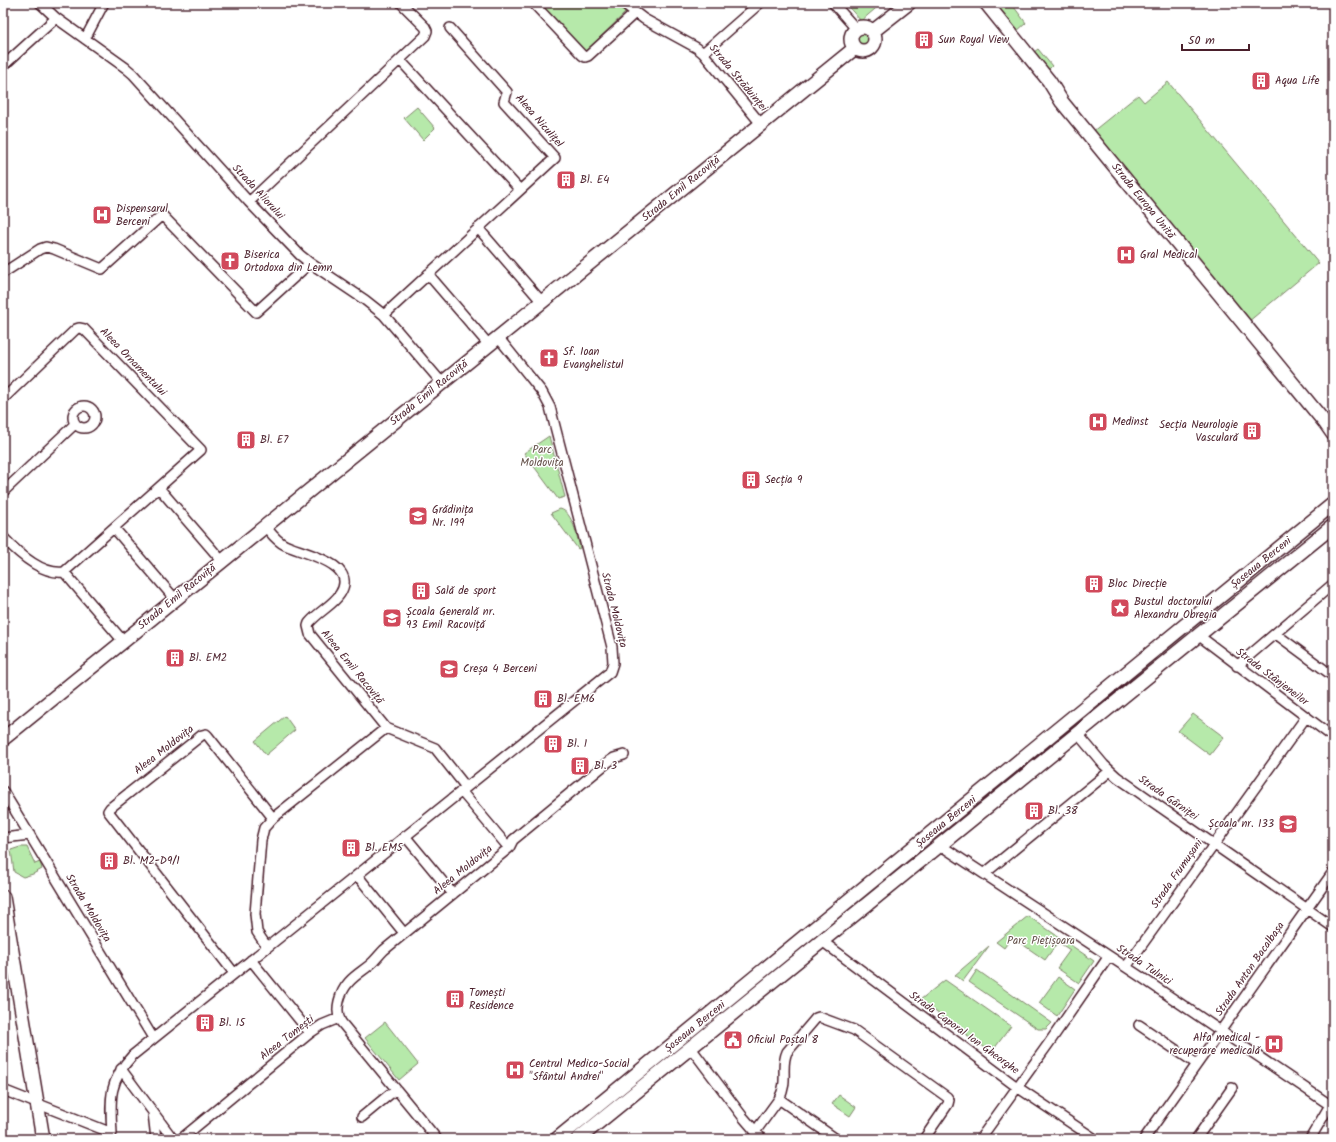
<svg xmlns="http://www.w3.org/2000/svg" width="1336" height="1142" viewBox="0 0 1336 1142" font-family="Kalam,sans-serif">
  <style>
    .green { fill: #b6e9aa; stroke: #80846a }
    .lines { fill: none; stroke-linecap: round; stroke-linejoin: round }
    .street-casing { stroke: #4a1f2b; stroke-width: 12 }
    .secondary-casing { stroke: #4a1f2b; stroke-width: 16 }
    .street { stroke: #fff; stroke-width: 9 }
    .secondary { stroke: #fff; stroke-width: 13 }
    .labels { text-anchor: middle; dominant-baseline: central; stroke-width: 3; stroke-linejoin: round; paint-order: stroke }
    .poi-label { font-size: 11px; fill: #4a1f2b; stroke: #fff; text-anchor: start }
    .street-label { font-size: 11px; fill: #4a1f2b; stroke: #fff }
    .park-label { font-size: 11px; fill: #65524b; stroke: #fff }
  </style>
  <rect width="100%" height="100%" fill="#fff"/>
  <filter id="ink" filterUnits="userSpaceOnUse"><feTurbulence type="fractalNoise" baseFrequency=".025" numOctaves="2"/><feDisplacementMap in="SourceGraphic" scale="8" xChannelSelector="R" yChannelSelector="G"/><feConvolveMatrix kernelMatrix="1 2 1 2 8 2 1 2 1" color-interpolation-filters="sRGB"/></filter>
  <g filter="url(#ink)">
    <path class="green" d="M538 3H615L626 12 585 52Z
      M845 3H882L861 21Z
      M993 3H1011L1026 23 1016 32Z
      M855 39a8 8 0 1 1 16 0a8 8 0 1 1-16 0Z
      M1038 49 1052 66 1048 70 1034 52Z
      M1168 82 1319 263 1248 322 1092 132 1138 95 1144 102Z
      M417 107 435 128 423 140 404 118Z
      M549 436 565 497 558 499 524 453Z
      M560 509C573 512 577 537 580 548L578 549 551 513Z
      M1193 714 1224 737 1210 755 1178 731Z
      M285 716 295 730 266 755 255 741Z
      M20 847H27L35 864 40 862 42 869 33 874 23 877 14 872 11 850Z
      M1028 916 1094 961 1079 983 1057 968 1070 950 1058 942 1045 960 1012 937 1004 948 996 942Z
      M989 946 963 981 955 975Z
      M977 970 1052 1023 1046 1029H1038L969 982Z
      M1058 977 1075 989 1057 1016 1039 1003Z
      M945 980 1011 1026 991 1053 920 1000Z
      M385 1022 418 1064 399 1080 365 1038Z
      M839 1095 856 1107 850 1116 832 1104Z"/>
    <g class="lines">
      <defs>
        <path id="street" d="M40 3 56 18 126 68 133 74 249 202 300 255 310 263 365 300 384 315 442 383
          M533 3 582 55 585 57 588 56 635 13
          M623 3 644 19 697 48 703 53 761 124
          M833 3 857 30
          M85 39 104 3
          M703 53 760 3
          M400 60 520 190
          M3 66 56 18
          M249 202 425 36 427 31 425 27 401 3
          M478 228 542 302
          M3 273 40 249 46 247 54 249 102 269 162 215 256 312 310 263
          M428 274 489 345
          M384 315 555 158 504 102 507 92 450 28
          M3 399 76 329 79 328 84 329 201 450 64 572
          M73 417a11 11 0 1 1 22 0a11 11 0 1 1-22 0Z
          M159 488 222 561
          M3 492 75 424
          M265 526C271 533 276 541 285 545 301 553 360 563 340 594 333 605 318 612 309 623L308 626 310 634 386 728 435 748 466 787
          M114 528 175 599
          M3 537C17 552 42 575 64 572
          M64 572 123 641
          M1276 634 1333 676
          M1198 635 1333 737
          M1237 666 1333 584
          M1077 733 1104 765 1117 777 1333 927
          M3 791 153 1038
          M461 791 509 848
          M273 818 386 728
          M405 836 453 894
          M3 838 30 835
          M940 845 1138 975 1333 1107
          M984 874 1110 771
          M357 875 404 933
          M822 941 1017 1087 1095 1139
          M251 960 310 1033
          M1126 967 1306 717
          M234 973 108 811 110 808 202 735 206 734 208 736 273 818 264 828 261 840 255 914 257 932 267 947
          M1139 1025 1197 1064
          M691 1048 743 1117 762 1139
          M121 1069 173 1139
          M3 1090 112 1133C110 1100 108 1081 133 1055L610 672 613 663 612 647 550 407 542 392 498 337
          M153 1113 156 1139
          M362 1117 396 1089
          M755 1132 779 1099
          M181 1139 310 1033 322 1025 339 1018
          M437 1139 341 1022C334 1010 340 992 349 982 356 974 366 969 373 962 377 958 380 954 384 950L509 848 513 840 608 762 614 758 624 755
          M836 1139 779 1099C789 1081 780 1067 787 1052L816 1018 819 1017 854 1030 947 1097 949 1100 948 1104 924 1139
          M980 1139 1049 1043 1109 956
          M1144 1139 1333 872
          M1196 1139 1232 1088
          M1310 1139 1330 1105"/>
        <path id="secondary" d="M986 3 1049 81 1062 102 1326 424 1333 434
          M851 39a12 12 0 1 1 24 0a12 12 0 1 1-24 0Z
          M872 32 909 3
          M3 739 855 48
          M3 897 43 1139
          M557 1139 1333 504
          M578 1139 1333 526"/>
      </defs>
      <use href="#street" class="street-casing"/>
      <use href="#secondary" class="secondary-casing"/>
      <use href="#street" class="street"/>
      <use href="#secondary" class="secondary"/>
    </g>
  </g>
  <defs>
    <symbol id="building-square" viewBox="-11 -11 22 22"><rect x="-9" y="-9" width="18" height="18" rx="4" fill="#d1495b" stroke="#fff"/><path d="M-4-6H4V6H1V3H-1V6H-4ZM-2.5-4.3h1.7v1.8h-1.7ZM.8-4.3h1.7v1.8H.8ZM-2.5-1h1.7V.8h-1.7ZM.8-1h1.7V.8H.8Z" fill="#fff"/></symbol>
    <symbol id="hospital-square" viewBox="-11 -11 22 22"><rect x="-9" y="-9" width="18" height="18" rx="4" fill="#d1495b" stroke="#fff"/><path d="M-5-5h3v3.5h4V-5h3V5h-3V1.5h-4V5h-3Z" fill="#fff"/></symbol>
    <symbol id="church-square" viewBox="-11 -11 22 22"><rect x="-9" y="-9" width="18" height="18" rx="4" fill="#d1495b" stroke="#fff"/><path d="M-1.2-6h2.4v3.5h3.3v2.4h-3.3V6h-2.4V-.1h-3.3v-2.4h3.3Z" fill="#fff"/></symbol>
    <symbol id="school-square" viewBox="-11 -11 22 22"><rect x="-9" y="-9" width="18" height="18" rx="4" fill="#d1495b" stroke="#fff"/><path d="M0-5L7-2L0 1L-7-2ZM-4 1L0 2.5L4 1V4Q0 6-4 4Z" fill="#fff"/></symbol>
    <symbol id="sight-square" viewBox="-11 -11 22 22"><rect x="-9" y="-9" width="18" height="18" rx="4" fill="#d1495b" stroke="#fff"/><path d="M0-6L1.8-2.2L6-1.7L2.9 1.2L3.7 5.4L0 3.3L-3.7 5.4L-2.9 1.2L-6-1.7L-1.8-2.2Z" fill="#fff"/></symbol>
    <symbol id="civic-square" viewBox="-11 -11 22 22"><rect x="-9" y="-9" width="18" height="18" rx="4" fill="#d1495b" stroke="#fff"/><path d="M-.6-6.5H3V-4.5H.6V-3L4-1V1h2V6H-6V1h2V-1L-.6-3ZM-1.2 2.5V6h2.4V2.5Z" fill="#fff"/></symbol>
  </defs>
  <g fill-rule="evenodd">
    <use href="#building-square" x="913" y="29" width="22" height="22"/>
    <use href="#building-square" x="1250" y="70" width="22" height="22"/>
    <use href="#building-square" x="555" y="169" width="22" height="22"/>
    <use href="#hospital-square" x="91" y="204" width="22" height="22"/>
    <use href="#hospital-square" x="1115" y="244" width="22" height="22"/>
    <use href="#church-square" x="219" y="250" width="22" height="22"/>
    <use href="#church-square" x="538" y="347" width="22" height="22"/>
    <use href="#hospital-square" x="1087" y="411" width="22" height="22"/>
    <use href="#building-square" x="1241" y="420" width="22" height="22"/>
    <use href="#building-square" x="235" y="429" width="22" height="22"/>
    <use href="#building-square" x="740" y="469" width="22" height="22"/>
    <use href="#school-square" x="407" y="505" width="22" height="22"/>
    <use href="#building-square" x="1083" y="573" width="22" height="22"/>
    <use href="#building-square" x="410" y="580" width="22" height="22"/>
    <use href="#sight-square" x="1109" y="597" width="22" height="22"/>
    <use href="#school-square" x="381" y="607" width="22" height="22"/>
    <use href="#building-square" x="164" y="647" width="22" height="22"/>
    <use href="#school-square" x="438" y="658" width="22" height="22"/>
    <use href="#building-square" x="532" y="688" width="22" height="22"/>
    <use href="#building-square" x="542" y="733" width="22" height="22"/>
    <use href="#building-square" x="569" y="755" width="22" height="22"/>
    <use href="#building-square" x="1023" y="800" width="22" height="22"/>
    <use href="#school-square" x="1277" y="813" width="22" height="22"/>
    <use href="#building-square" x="340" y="837" width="22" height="22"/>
    <use href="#building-square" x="98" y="850" width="22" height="22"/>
    <use href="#building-square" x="444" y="988" width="22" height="22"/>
    <use href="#building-square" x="194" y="1012" width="22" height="22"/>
    <use href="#civic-square" x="722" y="1029" width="22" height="22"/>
    <use href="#hospital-square" x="1263" y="1033" width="22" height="22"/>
    <use href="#hospital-square" x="504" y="1059" width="22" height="22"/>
  </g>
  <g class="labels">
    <g class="poi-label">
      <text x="938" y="40">Sun Royal View</text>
      <text x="1275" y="81">Aqua Life</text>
      <text x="580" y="180">Bl. E4</text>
      <text x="116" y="209">Dispensarul<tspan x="116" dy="13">Berceni</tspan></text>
      <text x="244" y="255">Biserica<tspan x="244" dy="13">Ortodoxa din Lemn</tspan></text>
      <text x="1140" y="255">Gral Medical</text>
      <text x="563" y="352">Sf. Ioan<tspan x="563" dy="13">Evanghelistul</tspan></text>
      <text x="1112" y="422">Medinst</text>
      <text x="1238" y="425" text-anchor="end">Secția Neurologie<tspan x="1238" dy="13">Vasculară</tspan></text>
      <text x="260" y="440">Bl. E7</text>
      <text x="765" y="480">Secția 9</text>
      <text x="432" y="510">Grădinița<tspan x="432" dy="13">Nr. 199</tspan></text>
      <text x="1108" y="584">Bloc Direcție</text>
      <text x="435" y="591">Sală de sport</text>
      <text x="1134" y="602">Bustul doctorului<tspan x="1134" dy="13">Alexandru Obregia</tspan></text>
      <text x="406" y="612">Școala Generală nr.<tspan x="406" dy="13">93 Emil Racoviță</tspan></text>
      <text x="189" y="658">Bl. EM2</text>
      <text x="463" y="669">Creșa 4 Berceni</text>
      <text x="557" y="699">Bl. EM6</text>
      <text x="567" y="744">Bl. 1</text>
      <text x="594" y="766">Bl. 3</text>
      <text x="1048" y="811">Bl. 38</text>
      <text x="1274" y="824" text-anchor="end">Școala nr. 133</text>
      <text x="365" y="848">Bl. EM5</text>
      <text x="123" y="861">Bl. M2-D9/1</text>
      <text x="469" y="993">Tomești<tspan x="469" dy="13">Residence</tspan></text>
      <text x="219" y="1023">Bl. 15</text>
      <text x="1260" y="1038" text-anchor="end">Alfa medical -<tspan x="1260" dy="13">recuperare medicală</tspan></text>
      <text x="747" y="1040">Oficiul Poștal 8</text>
      <text x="529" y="1064">Centrul Medico-Social<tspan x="529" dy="13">"Sfântul Andrei"</tspan></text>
    </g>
    <g class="street-label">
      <text transform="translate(738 78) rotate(50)">Strada Străduinței</text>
      <text transform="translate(539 121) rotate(49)">Aleea Niculițel</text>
      <text transform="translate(681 189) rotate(-39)">Strada Emil Racoviță</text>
      <text transform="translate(258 192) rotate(47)">Strada Aliorului</text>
      <text transform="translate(1143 201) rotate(51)">Strada Europa Unită</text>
      <text transform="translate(133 362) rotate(46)">Aleea Ornamentului</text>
      <text transform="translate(429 393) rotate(-39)">Strada Emil Racoviță</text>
      <text transform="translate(1261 563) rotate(-39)">Șoseaua Berceni</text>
      <text transform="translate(177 597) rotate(-39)">Strada Emil Racoviță</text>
      <text transform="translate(614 610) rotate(76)">Strada Moldovița</text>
      <text transform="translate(352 667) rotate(51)">Aleea Emil Racoviță</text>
      <text transform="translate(1272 677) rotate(37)">Strada Stânjeneilor</text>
      <text transform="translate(164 750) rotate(-38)">Aleea Moldovița</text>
      <text transform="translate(1168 798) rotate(35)">Strada Gârniței</text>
      <text transform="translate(946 822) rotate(-39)">Șoseaua Berceni</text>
      <text transform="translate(463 870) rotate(-39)">Aleea Moldovița</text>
      <text transform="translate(1177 874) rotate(-55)">Strada Frumușani</text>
      <text transform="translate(88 908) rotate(59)">Strada Moldovița</text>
      <text transform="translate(1144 965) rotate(34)">Strada Tulnici</text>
      <text transform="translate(1250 969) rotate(-55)">Strada Anton Bacalbașa</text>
      <text transform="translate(695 1027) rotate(-39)">Șoseaua Berceni</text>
      <text transform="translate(964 1033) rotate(36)">Strada Caporal Ion Gheorghe</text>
      <text transform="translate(287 1038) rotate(-38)">Aleea Tomești</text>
    </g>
    <g class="park-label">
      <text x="542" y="450">Parc<tspan x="542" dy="13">Moldovița</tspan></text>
      <text x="1041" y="941">Parc Piețișoara</text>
    </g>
  </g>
  <rect width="1336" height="1142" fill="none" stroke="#fff" stroke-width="16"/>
  <rect x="8" y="8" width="1320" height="1126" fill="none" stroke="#4a1f2b" stroke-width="1.5" filter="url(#ink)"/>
  <path d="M1182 44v6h67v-6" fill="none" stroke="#4a1f2b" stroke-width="2"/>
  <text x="1188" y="44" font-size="12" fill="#4a1f2b" stroke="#ffffff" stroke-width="3" paint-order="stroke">50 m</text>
</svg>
